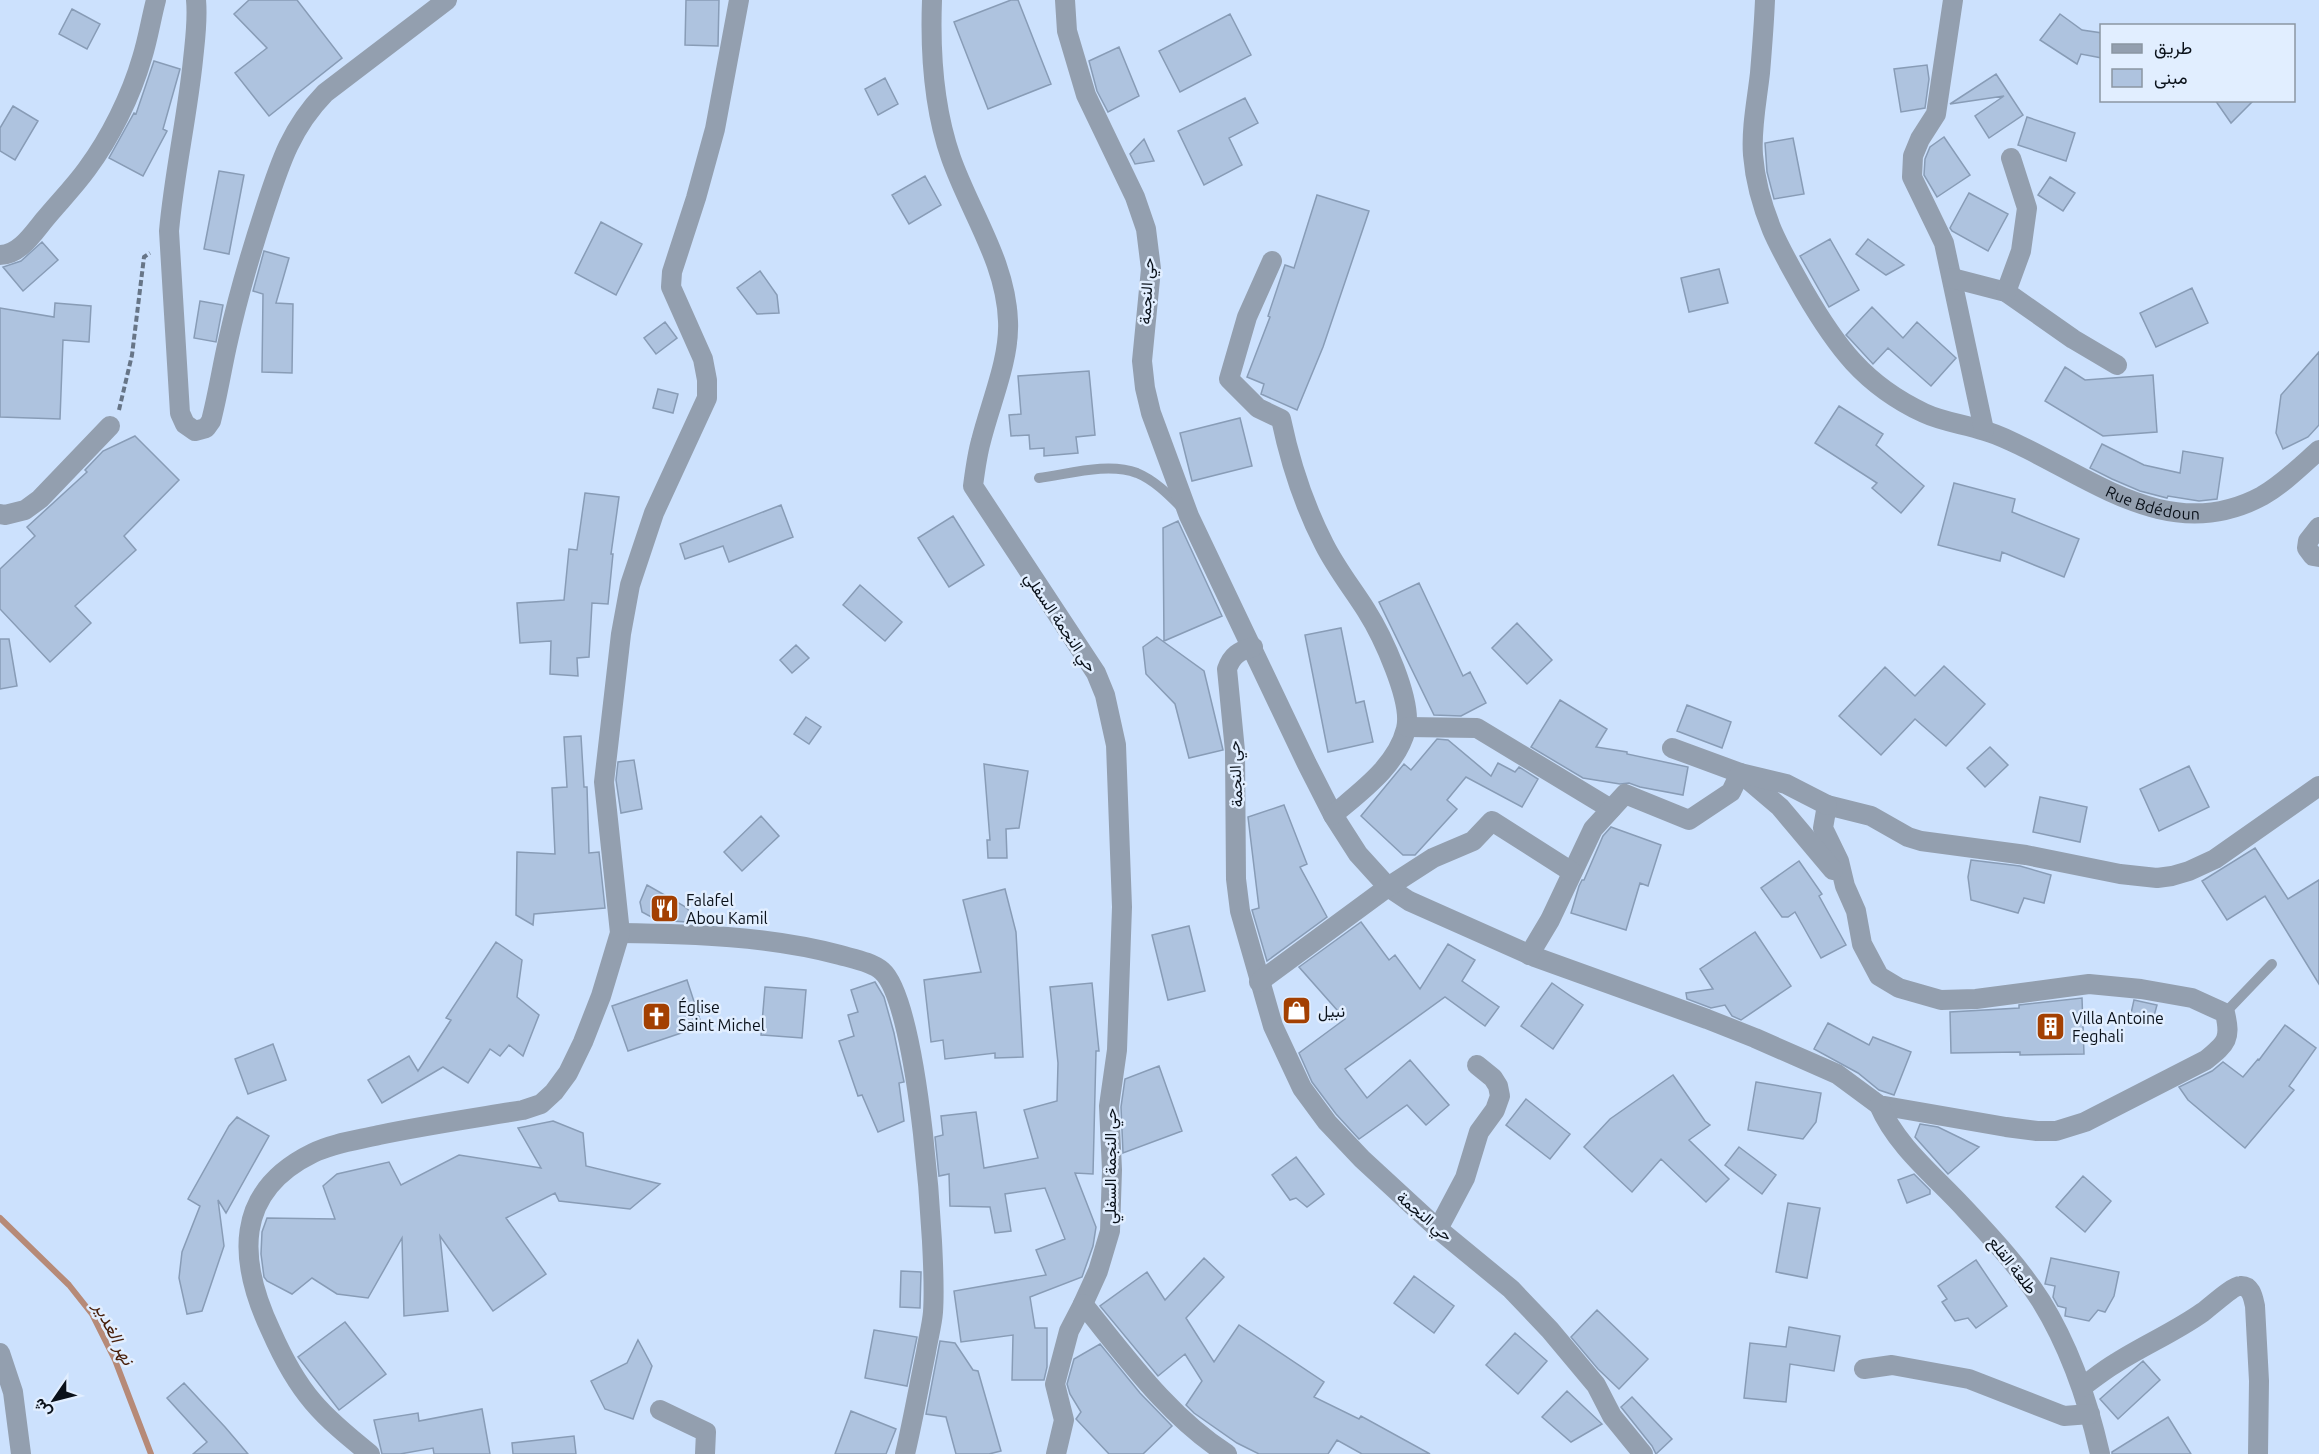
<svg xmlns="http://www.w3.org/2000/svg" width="2319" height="1454" viewBox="0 0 2319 1454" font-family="Ubuntu,Vazirmatn,sans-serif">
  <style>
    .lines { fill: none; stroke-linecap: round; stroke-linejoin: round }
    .stream { stroke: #b68a78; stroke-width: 6 }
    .building { fill: #aec3df; stroke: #889cb6; stroke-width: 1.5 }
    .path { stroke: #677587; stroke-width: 4; stroke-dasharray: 6 3; stroke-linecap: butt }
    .service { stroke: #939faf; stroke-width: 10 }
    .minor { stroke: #939faf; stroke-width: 20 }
    .labels { text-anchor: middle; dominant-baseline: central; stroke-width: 5; stroke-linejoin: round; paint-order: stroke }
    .street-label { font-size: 16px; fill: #0a111a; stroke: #e1eeff }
    .poi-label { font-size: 16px; fill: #0a111a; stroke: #e1eeff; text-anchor: start }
    .water-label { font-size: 18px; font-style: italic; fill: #481e09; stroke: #e1eeff }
  </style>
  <rect width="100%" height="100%" fill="#cce1fd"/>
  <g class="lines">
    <path class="stream" d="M0 1218 69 1285 92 1314 115 1360 151 1454"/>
  </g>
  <path class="building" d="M249 0H297L342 58 269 116 235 73 267 48 234 14Z
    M686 0H719L718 46 685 45Z
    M1011 0H1018L1051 84 988 109 954 22Z
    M72 9 100 24 87 49 59 34Z
    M1230 14 1251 55 1180 92 1159 51Z
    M2060 14 2082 30 2102 33V58L2081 54 2077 64 2040 40Z
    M1119 47 1139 96 1108 112 1097 91 1089 61Z
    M154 61 180 69 163 129 167 131 143 176 109 158 134 113 136 114Z
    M1927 65 1929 79 1925 108 1901 112 1894 69Z
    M1996 74 2023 115 1989 138 1975 116 2004 96 1950 104Z
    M885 78 898 104 878 115 865 89Z
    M1245 98 1258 123 1229 138 1242 165 1204 185 1178 131Z
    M2215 100H2254L2231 123Z
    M13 106 38 121 15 160 0 151V128Z
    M2027 117 2075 133 2066 161 2018 145Z
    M1944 137 1970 175 1937 197 1924 175 1925 159 1930 147Z
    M1793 138 1804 194 1774 199 1767 172 1765 143Z
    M1144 139 1154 161 1135 164 1130 154Z
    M219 171 244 175 229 254 204 249Z
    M925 176 941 205 909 224 892 195Z
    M2050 177 2075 193 2063 211 2038 195Z
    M1969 193 2008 214 1988 251 1952 231 1950 228Z
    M1317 195 1369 211 1323 347 1297 410 1261 394 1264 384 1247 377 1270 317 1268 316 1285 265 1294 268Z
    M601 222 642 244 616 295 575 273Z
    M1830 239 1859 290 1829 307 1800 256Z
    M1868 239 1904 265 1886 275 1856 254Z
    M42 242 58 260 23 291 3 267 21 261Z
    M264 251 289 258 276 303 293 304 292 373 262 372 263 294 253 291Z
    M1719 269 1728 303 1689 312 1681 278Z
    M760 271 777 295 779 313 757 314 737 288Z
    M2192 288 2208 323 2156 347 2140 313Z
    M200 301 223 305 216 342 194 338Z
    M55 303 91 306 89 342 63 340 60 419 0 417V308L54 317Z
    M1872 307 1903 338 1917 322 1956 358 1931 386 1888 348 1873 364 1850 339 1846 335Z
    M665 322 677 338 656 354 644 338Z
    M2319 352V425L2308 437 2283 449 2276 433 2281 395Z
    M2065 367 2085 380 2153 375 2157 432 2103 436 2045 401Z
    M1089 371 1095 435 1076 437 1078 453 1044 456V448L1030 449 1029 435 1011 436 1009 415 1021 414 1018 376Z
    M658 389 678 394 673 413 653 408Z
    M1839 406 1883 434 1876 445 1924 486 1901 513 1872 488 1877 483 1815 443Z
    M1240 418 1252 466 1192 481 1180 433Z
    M135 436 179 480 124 536 136 550 75 606 91 623 50 662 0 609V569L35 536 27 527 87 472 85 470 103 451Z
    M2102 444 2144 465 2180 473 2183 451 2223 458 2217 499 2199 501 2168 496 2167 498 2140 491 2112 479 2090 468Z
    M1954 483 2015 499 2012 512 2079 539 2064 577 2002 552 2000 561 1938 545Z
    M585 493 619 497 611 554H613L608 604 592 603 589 657 577 658 578 676 550 674 551 641 520 643 517 603 564 600 569 549 577 550Z
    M781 505 793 537 729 562 723 546 685 559 680 544Z
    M953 516 984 565 949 587 918 538Z
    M1178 521 1222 616 1164 641 1163 528Z
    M1419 583 1463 676 1470 672 1486 703 1461 716 1434 715 1379 602Z
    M860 585 902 622 885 641 843 605Z
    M1517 623 1552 660 1527 684 1492 648Z
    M1341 628 1356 703 1364 701 1373 742 1328 752 1305 635Z
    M1157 637 1204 671 1223 750 1189 758 1175 704 1146 674 1143 647Z
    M0 639H9L17 686 0 689Z
    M796 645 809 658 792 673 780 660Z
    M1944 666 1985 704 1946 746 1915 719 1881 755 1839 716 1885 667 1915 696Z
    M1560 700 1607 729 1596 747 1627 752V754L1688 767 1683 795 1640 787 1629 783 1620 784 1583 778 1531 747Z
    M1687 705 1731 722 1722 748 1677 731Z
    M806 717 821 727 809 744 794 734Z
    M581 736 584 787H587L589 853 599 852 605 908 534 914 533 925 516 915 517 852 555 854 552 788 567 787 564 737Z
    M1437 739 1448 740 1491 776 1498 763 1515 772 1519 767 1538 779 1522 807 1466 777 1447 800 1457 809 1415 855H1403L1361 816 1404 764 1411 770Z
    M1990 747 2008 765 1985 787 1967 768Z
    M634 760 642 809 621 813 616 780 618 762Z
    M984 764 1028 771 1019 828 1006 829 1007 858H988L987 840H990Z
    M2189 766 2209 807 2159 831 2140 789Z
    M2040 797 2087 807 2080 842 2033 832Z
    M1284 805 1307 864 1300 867 1327 917 1267 961 1252 910 1259 908 1248 817Z
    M761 816 779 836 742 871 724 852Z
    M1611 827 1661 845 1648 886 1640 883 1626 930 1571 913 1579 886 1582 880H1584L1603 836Z
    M2255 848 2288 899 2319 880V984L2265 896 2227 920 2202 881Z
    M1971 860 2020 866 2051 875 2044 903 2024 898 2018 913 1971 900 1968 877Z
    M1799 861 1822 894 1819 896 1846 945 1821 958 1795 912 1788 917H1782L1761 888Z
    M647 885 684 906 703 923 657 920 642 912 640 902Z
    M1005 889 1016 932 1023 1057 995 1058V1053L945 1059 943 1040 931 1042 924 980 981 972 963 900Z
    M1361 922 1389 960 1395 955 1420 989 1448 944 1475 960 1462 981 1499 1007 1485 1026 1445 997 1345 1069 1367 1098 1410 1060 1449 1105 1426 1125 1407 1105 1359 1139 1336 1114 1312 1082 1299 1053 1345 1019 1299 967Z
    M1189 926 1205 991 1168 1000 1152 935Z
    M1755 932 1791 986 1741 1020 1732 1016 1725 1005 1711 1008 1687 999 1686 993 1713 989 1700 969Z
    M496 942 522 960 517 997 539 1015 523 1056 509 1045 500 1056 490 1049 468 1083 443 1067 382 1103 368 1080 409 1056 418 1071 451 1020 446 1018Z
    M687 980 702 1026 628 1051 612 1006Z
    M875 982 884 997 894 1033 904 1082 899 1083 904 1121 878 1132 862 1095 858 1096 839 1041 854 1036 848 1015 858 1012 851 990Z
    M1092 983 1099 1051H1096L1093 1174 1075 1173 1096 1227 1093 1246 1082 1277 1030 1297 1035 1328H1047V1367L1044 1380H1012L1013 1335 961 1342 954 1291 1046 1275 1036 1250 1065 1239 1045 1188 1005 1194 1011 1231 995 1233 990 1207 950 1206 949 1174 939 1176 935 1137 943 1135 941 1116 976 1112 984 1168 1038 1158 1024 1110 1057 1101 1058 1063 1050 987Z
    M1552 983 1583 1005 1553 1049 1521 1026Z
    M765 987 806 990 802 1038 761 1035Z
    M2082 998 2084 1054 2020 1055V1052L1951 1053 1950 1012 2019 1008V1005Z
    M2134 1000 2157 1005 2152 1023 2130 1018Z
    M1828 1023 1869 1045 1873 1037 1911 1052 1894 1095 1879 1090 1858 1073 1814 1049Z
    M2285 1025 2316 1048 2289 1086 2294 1090 2245 1148 2188 1100 2179 1087 2212 1071 2223 1062 2243 1077 2258 1059 2259 1060Z
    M273 1044 286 1080 248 1094 235 1059Z
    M1159 1066 1182 1131 1123 1153 1121 1107 1125 1079Z
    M1673 1075 1705 1121 1710 1125 1689 1140 1729 1179 1706 1202 1661 1159 1632 1192 1584 1147 1610 1119Z
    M1756 1082 1821 1093 1816 1122 1803 1139 1748 1130Z
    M1526 1099 1570 1134 1550 1159 1506 1125Z
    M237 1117 269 1136 226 1213 218 1200 224 1246 202 1311 187 1314 179 1278 182 1252 200 1206 188 1199 229 1126Z
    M553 1121 583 1133 586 1166 660 1184 630 1209 559 1201 555 1193 506 1218 546 1274 493 1311 440 1236 448 1311 404 1316 402 1238 368 1298 337 1294 312 1278 292 1294 267 1281 264 1277 261 1254 262 1232 267 1218 335 1219 323 1186 337 1174 389 1162 401 1185 459 1155 541 1168 518 1128Z
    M1920 1124 1938 1127 1979 1147 1948 1174 1915 1137Z
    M1739 1147 1776 1175 1762 1194 1725 1165Z
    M1296 1157 1324 1194 1307 1207 1296 1198 1290 1200 1272 1175Z
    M1914 1174 1930 1190V1194L1907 1203 1898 1180Z
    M2083 1176 2111 1201 2085 1232 2056 1207Z
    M1788 1203 1820 1208 1807 1278 1776 1272Z
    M1204 1258 1224 1277 1186 1318 1214 1362 1239 1325 1324 1382 1314 1397 1359 1419 1361 1416 1430 1454H1362L1337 1440 1328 1454H1259L1237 1443 1194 1413 1186 1405 1202 1381 1185 1354 1158 1376 1100 1306 1147 1272 1165 1300Z
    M2051 1258 2119 1272 2114 1296 2105 1312 2098 1310 2089 1321 2065 1316 2066 1308 2058 1306 2053 1297 2055 1286 2045 1284Z
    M1976 1260 2007 1306 1976 1328 1968 1318 1955 1321 1942 1302 1947 1299 1938 1286Z
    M901 1271 921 1272 920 1308 900 1307Z
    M1414 1276 1454 1306 1434 1333 1394 1303Z
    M1597 1310 1648 1359 1619 1389 1598 1369 1571 1337Z
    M345 1322 386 1374 339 1410 298 1357Z
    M1789 1327 1840 1336 1834 1371 1790 1364 1786 1402 1744 1398 1750 1343 1786 1347Z
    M874 1330 917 1337 907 1386 865 1378Z
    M1515 1333 1547 1361 1518 1394 1486 1365Z
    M638 1340 652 1366 633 1419 605 1409 591 1381 627 1363Z
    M940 1341 955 1343 973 1370 978 1371 1001 1451 989 1454H956L946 1417 926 1414Z
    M1100 1344 1140 1393 1172 1426 1143 1454H1109L1076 1419 1081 1412 1070 1394 1067 1384 1074 1359Z
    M2143 1361 2160 1380 2118 1419 2100 1399Z
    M184 1383 225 1427 248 1454H193L207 1442 167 1398Z
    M1567 1391 1602 1424 1571 1442 1542 1417Z
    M1632 1397 1672 1439 1656 1454 1652 1446 1621 1407Z
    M482 1409 490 1454H434L433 1448 400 1454H382L374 1420 418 1413 419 1421Z
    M851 1411 896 1429 886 1454H835Z
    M2168 1417 2191 1454H2112V1452Z
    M574 1436 576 1454H513L512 1443Z"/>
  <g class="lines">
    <path class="path" d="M119 410 132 355 144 257 150 253"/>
    <path class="service" d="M1039 478C1069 474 1108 462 1137 473 1154 480 1168 494 1181 507
      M2225 1013 2272 964"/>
    <g class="minor">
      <path d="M196 0C198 20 195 40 193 60 187 118 174 174 169 231L180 413 185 424 195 431 206 428 211 421C218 394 222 367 228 341 238 296 251 252 265 209 280 163 291 128 325 93L447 0"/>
      <path d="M932 0C930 53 933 107 951 158 970 212 1006 262 1008 321 1010 359 990 404 981 441 977 455 975 471 973 486L1096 673 1105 695 1116 745 1122 907 1117 1050 1109 1106 1112 1170 1110 1231 1098 1271 1083 1304"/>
      <path d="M1065 0 1067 31 1086 95 1135 197 1146 229 1151 269 1142 361 1145 388 1151 413 1189 516 1307 764 1333 815 1358 854 1388 887 1409 901 1535 957 1707 1019 1755 1038 1837 1074 1879 1105 2006 1127 2037 1131H2056L2085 1122 2206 1060C2227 1043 2231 1039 2225 1013L2192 998 2141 989 2089 984 1976 999 1941 1000 1899 988 1879 976 1862 944 1856 911 1845 886 1839 861 1823 828 1827 805 1871 816 1908 837 1921 841 2026 855 2120 874 2157 878 2172 876 2189 871 2215 859 2319 786"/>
      <path id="s1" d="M1765 0C1764 24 1762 49 1760 73 1757 100 1751 128 1753 155 1755 180 1763 208 1772 230 1781 251 1793 271 1804 291 1836 346 1864 385 1924 413 1943 422 1964 424 1985 431 1997 434 2008 440 2019 445 2097 482 2173 544 2262 496 2283 484 2301 466 2319 450"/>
      <path d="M1953 0 1936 114 1920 139 1913 156 1912 177 1944 243 1984 430"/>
      <path d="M0 255C20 255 34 232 45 219 59 202 74 187 87 169 110 138 131 96 142 58 148 39 151 19 156 0"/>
      <path d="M1272 261 1247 317 1229 379 1258 408 1281 419C1290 462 1304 505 1324 544 1336 568 1352 588 1366 610 1382 635 1413 701 1406 729 1397 766 1360 792 1333 815"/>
      <path d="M1952 278 2006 292 2073 339 2117 365"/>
      <path d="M2006 292 2021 251 2027 208 2011 158"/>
      <path d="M0 514 5 515 25 510 40 499 110 426"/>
      <path d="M2319 527 2308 541 2307 548 2313 556 2319 557"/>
      <path d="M1253 647C1239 651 1232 655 1227 669L1235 751 1236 879 1240 911 1273 1026 1302 1088 1327 1122 1362 1159 1438 1229 1511 1289 1550 1330 1596 1385 1612 1416 1643 1454"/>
      <path d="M1407 727 1477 728 1611 809"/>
      <path d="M1672 748 1740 773 1780 807 1833 870"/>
      <path d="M620 933C694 934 768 936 840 955 854 959 872 962 882 971 919 1003 937 1257 933 1312 932 1325 928 1339 926 1352 919 1386 913 1420 905 1454"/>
      <path d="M1529 955 1550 920 1593 829 1625 794 1689 820 1731 792 1740 773 1786 784 1827 805"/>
      <path d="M1259 982 1388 887 1433 858 1473 841 1492 821 1572 872"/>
      <path d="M1879 1105C1897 1147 1935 1176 1966 1210 1993 1239 2020 1268 2041 1301 2070 1348 2088 1401 2100 1454"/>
      <path d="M1438 1229 1465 1178 1479 1132 1495 1110 1500 1096 1498 1086 1493 1078 1477 1065"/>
      <path d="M0 1353 13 1392 21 1454"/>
      <path d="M1864 1369 1892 1365 1969 1379 2064 1416 2090 1414"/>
      <path d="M2082 1387C2093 1379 2104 1370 2116 1363 2144 1345 2175 1332 2203 1312 2211 1306 2233 1286 2240 1286 2251 1285 2253 1297 2255 1306L2259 1381 2258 1454"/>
      <path d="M660 1410 706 1432 705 1454"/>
      <path d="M370 1454C350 1438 329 1421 313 1402 295 1381 282 1356 271 1331 238 1261 233 1192 313 1153 333 1143 358 1140 379 1135 427 1125 475 1118 523 1110L541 1104 554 1092 568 1073 583 1042 601 996 620 933 604 782 621 634 630 585 654 513 707 398V380L703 359 671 287 672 272 696 198 715 129 739 0"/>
      <path d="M1056 1454 1064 1420 1055 1384 1069 1331 1083 1304C1127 1358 1168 1416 1227 1454"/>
    </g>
  </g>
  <defs>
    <symbol id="restaurant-square" viewBox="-11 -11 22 22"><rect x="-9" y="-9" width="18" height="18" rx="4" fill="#a34002" stroke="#e1eeff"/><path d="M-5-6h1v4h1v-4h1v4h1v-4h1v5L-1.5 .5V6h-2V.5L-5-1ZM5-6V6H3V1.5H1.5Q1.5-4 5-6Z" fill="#fff"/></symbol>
    <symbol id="shop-square" viewBox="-11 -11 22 22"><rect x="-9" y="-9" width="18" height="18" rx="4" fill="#a34002" stroke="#e1eeff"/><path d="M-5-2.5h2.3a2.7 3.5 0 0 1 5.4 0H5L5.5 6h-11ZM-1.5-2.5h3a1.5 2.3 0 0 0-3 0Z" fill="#fff"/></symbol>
    <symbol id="church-square" viewBox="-11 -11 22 22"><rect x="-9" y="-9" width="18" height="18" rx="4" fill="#a34002" stroke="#e1eeff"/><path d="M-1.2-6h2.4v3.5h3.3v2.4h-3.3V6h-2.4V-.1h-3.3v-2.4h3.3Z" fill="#fff"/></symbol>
    <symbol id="building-square" viewBox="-11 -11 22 22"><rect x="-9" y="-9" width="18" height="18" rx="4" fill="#a34002" stroke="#e1eeff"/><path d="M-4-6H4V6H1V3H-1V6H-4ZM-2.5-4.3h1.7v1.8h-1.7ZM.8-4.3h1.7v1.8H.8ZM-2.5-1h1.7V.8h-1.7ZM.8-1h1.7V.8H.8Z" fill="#fff"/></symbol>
  </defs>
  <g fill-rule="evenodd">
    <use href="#restaurant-square" x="648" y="892" width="33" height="33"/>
    <use href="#shop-square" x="1280" y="994" width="33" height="33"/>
    <use href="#church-square" x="640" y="1000" width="33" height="33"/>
    <use href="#building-square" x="2034" y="1010" width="33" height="33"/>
  </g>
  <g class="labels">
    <g class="street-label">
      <text transform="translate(1146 291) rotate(-87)">حي النجمة</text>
      <text stroke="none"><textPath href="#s1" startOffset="724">Rue Bdédoun</textPath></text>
      <text transform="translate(1061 622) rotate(56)">حي النجمة السفلي</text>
      <text transform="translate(1235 774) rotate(-93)">حي النجمة</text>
      <text transform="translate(1110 1166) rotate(-90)">حي النجمة السفلي</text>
      <text transform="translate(1425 1216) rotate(40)">حي النجمة</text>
      <text transform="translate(2013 1265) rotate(52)">طلعة القلع</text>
    </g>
    <g class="poi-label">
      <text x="686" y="900">Falafel<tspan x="686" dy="18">Abou Kamil</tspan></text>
      <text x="678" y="1007">Église<tspan x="678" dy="18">Saint Michel</tspan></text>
      <text x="1318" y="1011">نبيل</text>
      <text x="2072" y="1018">Villa Antoine<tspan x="2072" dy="18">Feghali</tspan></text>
    </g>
    <g class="water-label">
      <text transform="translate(115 1333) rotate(63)">نهر الغدير</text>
    </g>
  </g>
  <rect x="2100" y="24" width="195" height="78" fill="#e1eeff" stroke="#8b96a3" stroke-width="1.5"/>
  <rect x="2112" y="44" width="30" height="9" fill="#939faf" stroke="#8b96a3" stroke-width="1.5"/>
  <text x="2154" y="54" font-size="18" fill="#0a111a">طريق</text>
  <rect x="2112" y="69" width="30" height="18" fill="#aec3df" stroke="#8b96a3" stroke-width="1.5"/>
  <text x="2154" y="84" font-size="18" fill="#0a111a">مبنى</text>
  <g transform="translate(54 1400) rotate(235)" stroke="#e1eeff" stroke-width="4.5" paint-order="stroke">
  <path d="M0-4.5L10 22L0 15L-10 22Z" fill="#0a111a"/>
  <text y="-9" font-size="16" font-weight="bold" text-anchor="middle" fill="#0a111a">ش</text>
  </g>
</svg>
